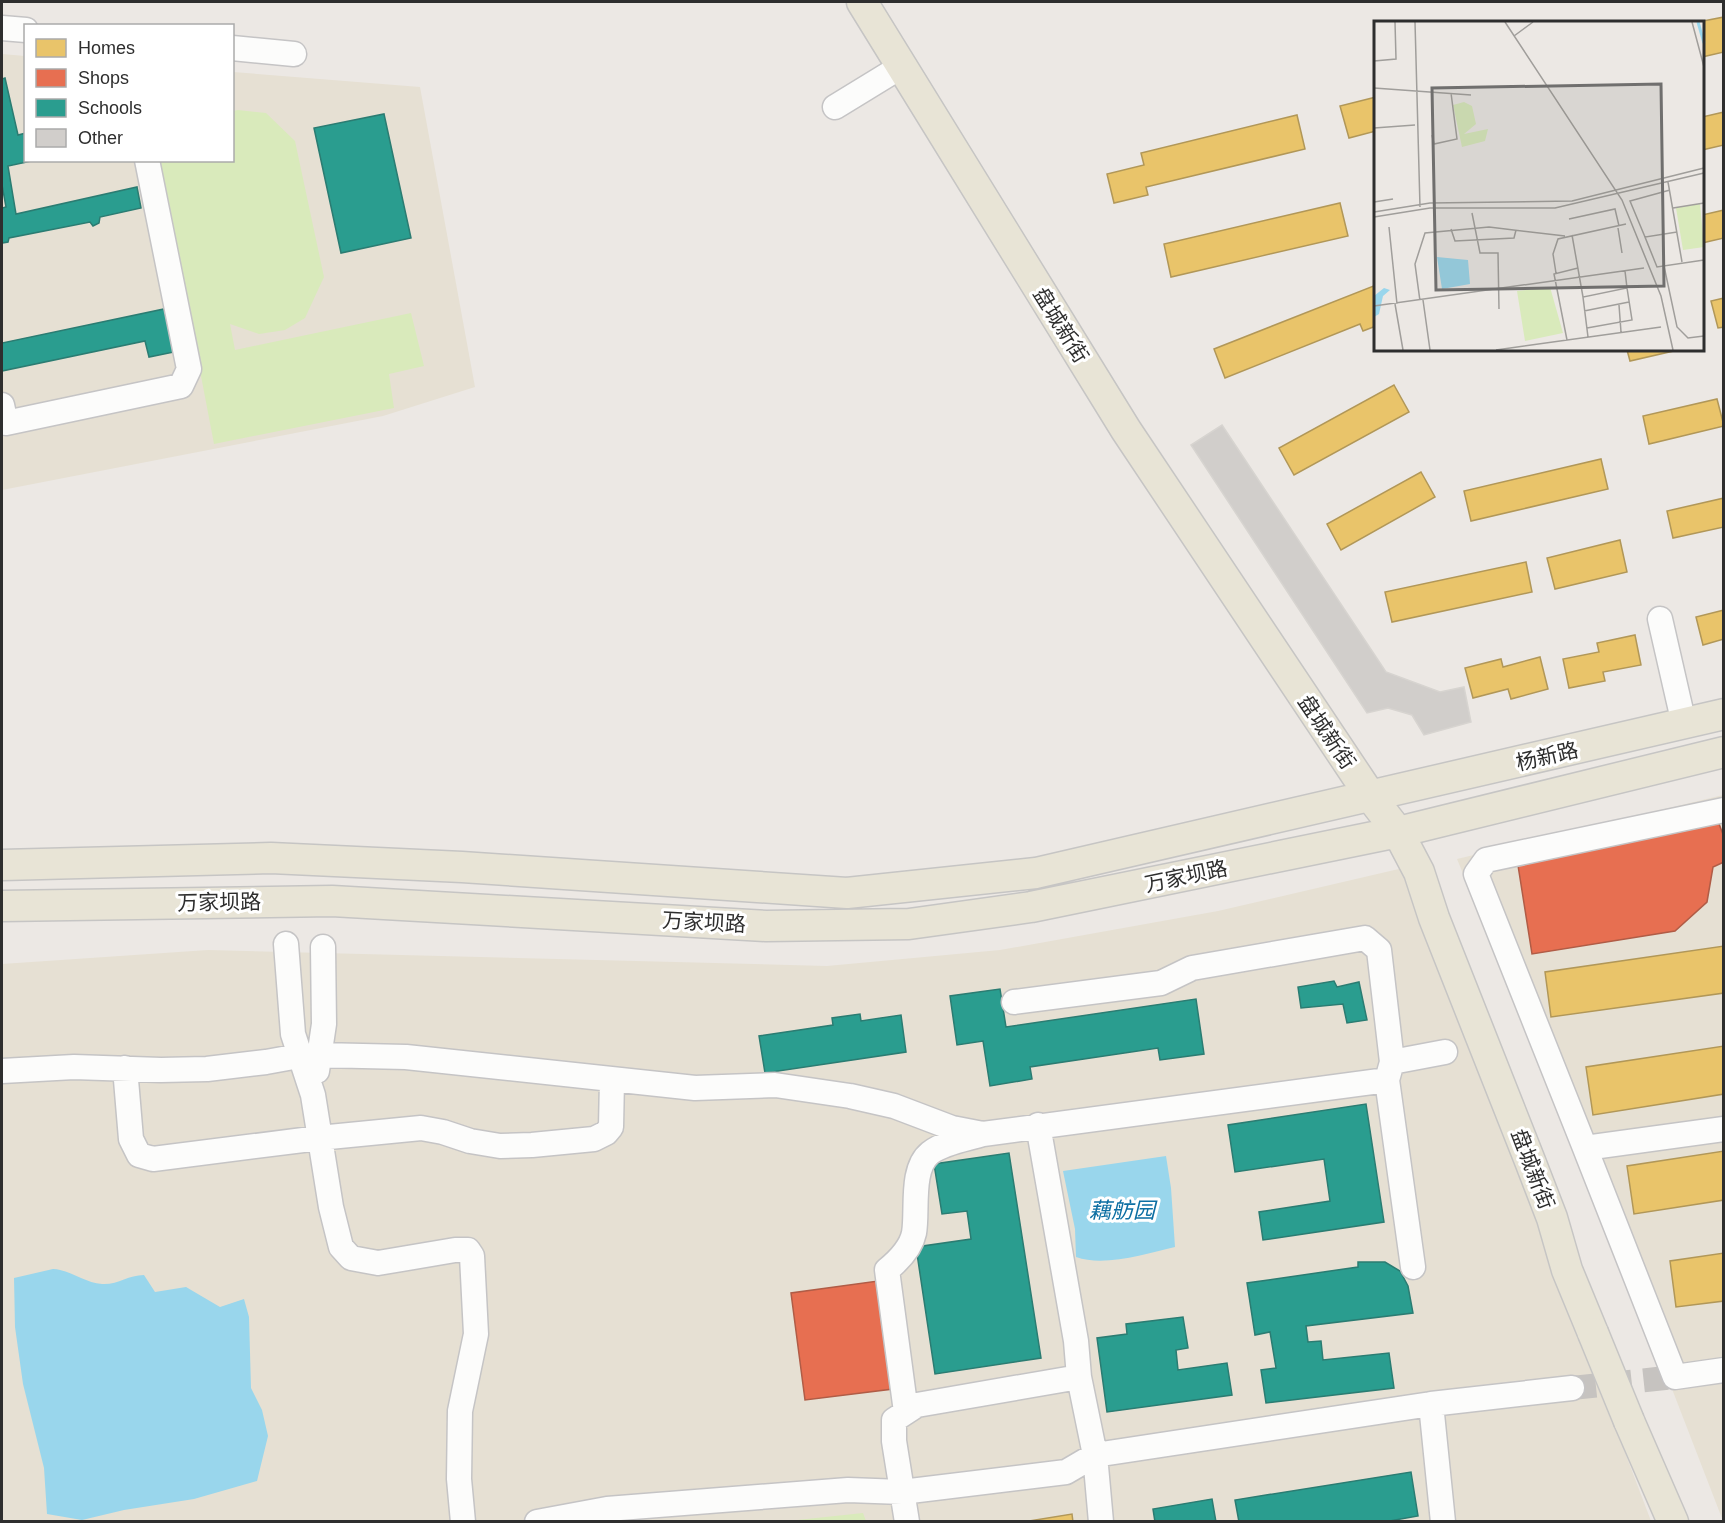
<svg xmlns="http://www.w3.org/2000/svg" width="1725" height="1523" viewBox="0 0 1725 1523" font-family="Arial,'Noto Sans SC',sans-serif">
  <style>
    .education { fill: #e6e0d3 }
    .pitch { fill: #d9eabb }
    .water { fill: #99d6ec }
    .homes { fill: #e9c46a; stroke: #b19758; stroke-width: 1.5 }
    .shops { fill: #e76f51; stroke: #b05c46; stroke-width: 1.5 }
    .schools { fill: #2a9d8f; stroke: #2b7c72; stroke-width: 1.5 }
    .building { fill: #d1cecb; stroke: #d7d4d0; stroke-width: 1.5 }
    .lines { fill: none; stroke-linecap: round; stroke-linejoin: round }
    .minor-tunnel { stroke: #c6c3c0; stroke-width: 24; stroke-dasharray: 24 12; stroke-linecap: butt }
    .minor-casing { stroke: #c5c4c5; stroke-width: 27 }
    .major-casing { stroke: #c6c5c4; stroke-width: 33 }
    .minor { stroke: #fcfcfb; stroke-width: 24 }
    .major { stroke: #e8e4d6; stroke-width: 30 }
    .major-bridge-casing { stroke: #c6c5c4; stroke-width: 33; stroke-linecap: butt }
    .major-bridge { stroke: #e8e4d6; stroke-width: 30 }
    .labels { text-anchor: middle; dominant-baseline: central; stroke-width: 6; stroke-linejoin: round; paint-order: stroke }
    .street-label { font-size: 21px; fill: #2e2e2e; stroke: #fff }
    .water-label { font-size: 22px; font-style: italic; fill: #0d6fa3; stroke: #fff }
    .inset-river { fill: none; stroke: #99d6ec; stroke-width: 3 }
    .inset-road { fill: none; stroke: #a09e9b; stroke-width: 1.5 }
    .view { fill: #706f6e; fill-opacity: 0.15; stroke: #706f6e; stroke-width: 3 }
    .inset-edge { fill: none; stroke: #2e2e2e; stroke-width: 3 }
  </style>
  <rect width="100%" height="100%" fill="#ece8e4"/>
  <path class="education" d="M2 54 25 56 26 160H232L233 72 420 87 475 387 383 416 2 490Z
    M1723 795V1521L1628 1275 1457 859Z
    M1403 868 1651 1521 2 1522V964L208 950 827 966 1000 950 1218 911Z"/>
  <path class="pitch" d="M238 110 266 113 295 141 324 277 305 318 285 330 259 334 230 324 235 350 411 313 424 366 389 374 394 408 214 444 160 161 232 160 233 111Z
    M863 1513 866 1521H788Z"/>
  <path class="water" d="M1166 1156 1171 1188 1175 1247C1146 1254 1104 1267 1076 1257L1075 1229 1063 1171Z
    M53 1269C71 1270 85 1283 102 1284 118 1285 128 1275 144 1275L155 1292 186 1287 220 1307 244 1299 249 1317 251 1388 262 1410 268 1436 257 1481 194 1499 124 1510 82 1520 47 1514 44 1468 23 1384 15 1327 14 1278Z"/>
  <path class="homes" d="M1724 17V52L1702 57V22H1698Z
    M1376 97V131L1349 138 1340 106Z
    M1724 112V145L1702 150V117Z
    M1297 115 1305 149 1146 187 1148 195 1114 203 1107 174 1144 165 1141 153Z
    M1340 203 1348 236 1171 277 1164 244Z
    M1724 210V238L1702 243V215Z
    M1376 285V326L1363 331 1360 324 1225 378 1214 349Z
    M1724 298V327L1718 328 1711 301Z
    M1627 350H1678L1630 361Z
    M1394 385 1409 412 1294 475 1279 448Z
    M1717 399 1724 426 1649 444 1643 416Z
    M1601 459 1608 489 1471 521 1464 491Z
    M1421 472 1435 497 1341 550 1327 524Z
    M1724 498V527L1673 538 1667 511Z
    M1620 540 1627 572 1555 589 1547 558Z
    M1526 562 1532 592 1392 622 1385 592Z
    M1724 610V639L1703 645 1696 617Z
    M1635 635 1641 665 1603 672 1605 681 1569 688 1563 659 1599 652 1597 643Z
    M1540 657 1548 689 1511 699 1508 689 1473 698 1465 668 1501 659 1503 667Z
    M1724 946V993L1551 1017 1545 972Z
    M1724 1046V1094L1593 1115 1586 1067Z
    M1724 1151V1200L1634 1214 1627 1166Z
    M1724 1253V1301L1676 1307 1670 1261Z
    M1072 1514 1073 1522H1023Z"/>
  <path class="shops" d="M1716 816 1724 837V862L1713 867 1707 902 1675 931 1532 954 1517 859Z
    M878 1281 893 1389 805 1400 791 1293Z"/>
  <path class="schools" d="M5 78 18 135 26 133V160H36L8 166 16 214 137 187 141 208 100 217 99 223 93 226 90 222 9 238 8 242 2 243V208L6 207 2 185V79Z
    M384 114 411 238 341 253 314 128Z
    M164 309 174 352 149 357 145 341 2 371V343Z
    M1334 981 1337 987 1359 982 1367 1020 1347 1023 1343 1004 1301 1008 1298 987Z
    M1000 989 1006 1027 1196 999 1204 1054 1160 1060 1158 1048 1030 1067 1032 1079 990 1086 983 1041 957 1045 950 996Z
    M860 1014 861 1021 901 1015 906 1052 765 1073 759 1036 833 1025 832 1018Z
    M1366 1104 1384 1222 1263 1240 1259 1212 1330 1201 1324 1159 1235 1172 1228 1125Z
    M1009 1153 1041 1358 935 1374 916 1247 971 1239 967 1211 942 1214 934 1164Z
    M1358 1262H1385L1400 1271 1408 1286 1413 1313 1306 1326 1308 1342 1321 1341 1323 1360 1389 1353 1394 1388 1266 1403 1261 1370 1276 1368 1270 1332 1255 1335 1247 1283 1358 1267Z
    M1183 1317 1188 1348 1176 1350 1178 1370 1227 1363 1232 1395 1107 1412 1097 1338 1127 1334 1126 1324Z
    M1411 1472 1418 1516 1384 1522H1239L1235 1500Z
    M1212 1499 1216 1522H1155L1153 1509Z"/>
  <path class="building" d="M1222 425 1386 672 1440 692 1464 687 1471 722 1424 735 1412 715 1388 708 1367 713 1191 445Z"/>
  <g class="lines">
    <path class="minor-tunnel" d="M1572 1388 1675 1377"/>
    <defs>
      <path id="minor" d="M2 28 26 30
        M232 48 294 54
        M835 107 902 66
        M2 405 6 423 181 386 189 369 147 160
        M1660 619 1684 724
        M286 944 293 1034 313 1095 331 1207 341 1247 351 1258 378 1263 455 1250H468L472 1256 476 1334 460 1411 459 1479 463 1522
        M1014 1002 1161 983 1192 968 1365 938 1379 950 1392 1062
        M125 1068 131 1139 139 1155 153 1159 319 1138 421 1128 443 1132 470 1141 500 1146 532 1145 594 1139 606 1133 611 1127 612 1080
        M2 1071 74 1067 161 1070 207 1069 266 1062 299 1056 319 1055 406 1057 695 1088 775 1085 850 1096 894 1106 952 1128 983 1134
        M317 1071 324 1024 323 947
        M1387 1080 1413 1267
        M1038 1125 1076 1341 1079 1377 1095 1455 1101 1522
        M1724 1129 1585 1148 1675 1377 1724 1370
        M1585 1148 1476 874 1486 860 1724 810
        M1431 1404 1443 1522
        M906 1412 887 1270C898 1261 911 1248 914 1233 918 1211 910 1169 930 1153 944 1142 967 1139 983 1134L1387 1080 1392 1062 1445 1052
        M537 1522 607 1509 848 1490 902 1492 1066 1472 1095 1455 1431 1404 1572 1388
        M907 1522 894 1441V1420L917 1405 1079 1377"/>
      <path id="major" d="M862 2 1126 430 1371 797 1398 832 1419 872 1434 918 1530 1161 1552 1218 1567 1270 1593 1333
        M2 865 271 858 462 867 847 893 1036 873 1724 714
        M2 906 332 901 766 926 909 924 1031 907 1398 832 1724 752
        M1629 1421 1673 1522"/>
    </defs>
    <use href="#minor" class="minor-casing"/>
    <use href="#major" class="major-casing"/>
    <use href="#minor" class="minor"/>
    <use href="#major" class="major"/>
    <defs>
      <path id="major-bridge" d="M1593 1333 1629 1421"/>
    </defs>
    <use href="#major-bridge" class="major-bridge-casing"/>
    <use href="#major-bridge" class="major-bridge"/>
  </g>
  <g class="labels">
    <g class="street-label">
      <text transform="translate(1061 325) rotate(58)">盘城新街</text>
      <text transform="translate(1327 732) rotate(56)">盘城新街</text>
      <text transform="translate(1547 756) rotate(-13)">杨新路</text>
      <text transform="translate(1186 876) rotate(-12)">万家坝路</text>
      <text transform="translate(219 902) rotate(-1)">万家坝路</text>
      <text transform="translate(704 922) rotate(3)">万家坝路</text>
      <text transform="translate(1533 1169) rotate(69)">盘城新街</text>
    </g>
    <g class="water-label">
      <text x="1122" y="1210">藕舫园</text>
    </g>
  </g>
  <g transform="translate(1374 21)">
    <rect width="330" height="330" fill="#ece8e4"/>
    <path d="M90 81 98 85 102 103 90 113 114 108 111 120 88 126 79 84ZM326 183 330 226 309 229 302 187ZM176 266 189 312 151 320 143 270Z" fill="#d9eabb"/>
    <path d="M63 236 94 239 96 263 68 268ZM10 267 16 269 9 275 5 293 0 296V275Z" fill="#99d6ec"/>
    <path class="inset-river" d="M324 1 330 22"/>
    <path class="inset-road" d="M41 1 46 186M131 1 248 179 287 275 299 329M318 1 330 46M140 15 159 1M0 40 22 38 21 1M0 67 97 74M0 107 41 104M58 114 60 123 83 118 77 72M294 161 308 241M0 181 19 178M299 187 330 182M0 191 56 182 198 180 330 147M98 192 106 232H124L125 288M0 196 56 187H181L330 152M195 198 241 188 245 205M15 206 23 283M244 207 248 232M77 208 81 220 140 217 142 209M303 211 271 216 283 246 330 239M198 214 209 276M271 216 256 180 296 169M290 245 303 306 314 317 330 315M182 252 179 233 184 218 252 203M49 279 56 329M46 280 41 243 51 212 115 206 191 215M21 283 29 329M245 284 247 311M0 285 270 247M210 290 255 281M213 307 258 299 253 267M214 316 209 276 253 267 251 250M193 319 180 253 204 247M122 329 287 306"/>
    <path class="view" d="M287 63 290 265 62 269 58 67Z"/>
    <rect width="330" height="330" class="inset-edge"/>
  </g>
  <rect width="1725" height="1523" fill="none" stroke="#2e2e2e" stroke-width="6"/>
  <rect x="24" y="24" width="210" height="138" fill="#ffffff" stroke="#ababab" stroke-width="1.5"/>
  <rect x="36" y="39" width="30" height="18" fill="#e9c46a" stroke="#ababab" stroke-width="1.5"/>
  <text x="78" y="54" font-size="18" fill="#2e2e2e">Homes</text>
  <rect x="36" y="69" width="30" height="18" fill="#e76f51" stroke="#ababab" stroke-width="1.5"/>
  <text x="78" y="84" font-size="18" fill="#2e2e2e">Shops</text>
  <rect x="36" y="99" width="30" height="18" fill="#2a9d8f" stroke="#ababab" stroke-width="1.5"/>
  <text x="78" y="114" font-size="18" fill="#2e2e2e">Schools</text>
  <rect x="36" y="129" width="30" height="18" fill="#d1cecb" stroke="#ababab" stroke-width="1.5"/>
  <text x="78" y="144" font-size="18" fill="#2e2e2e">Other</text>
</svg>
